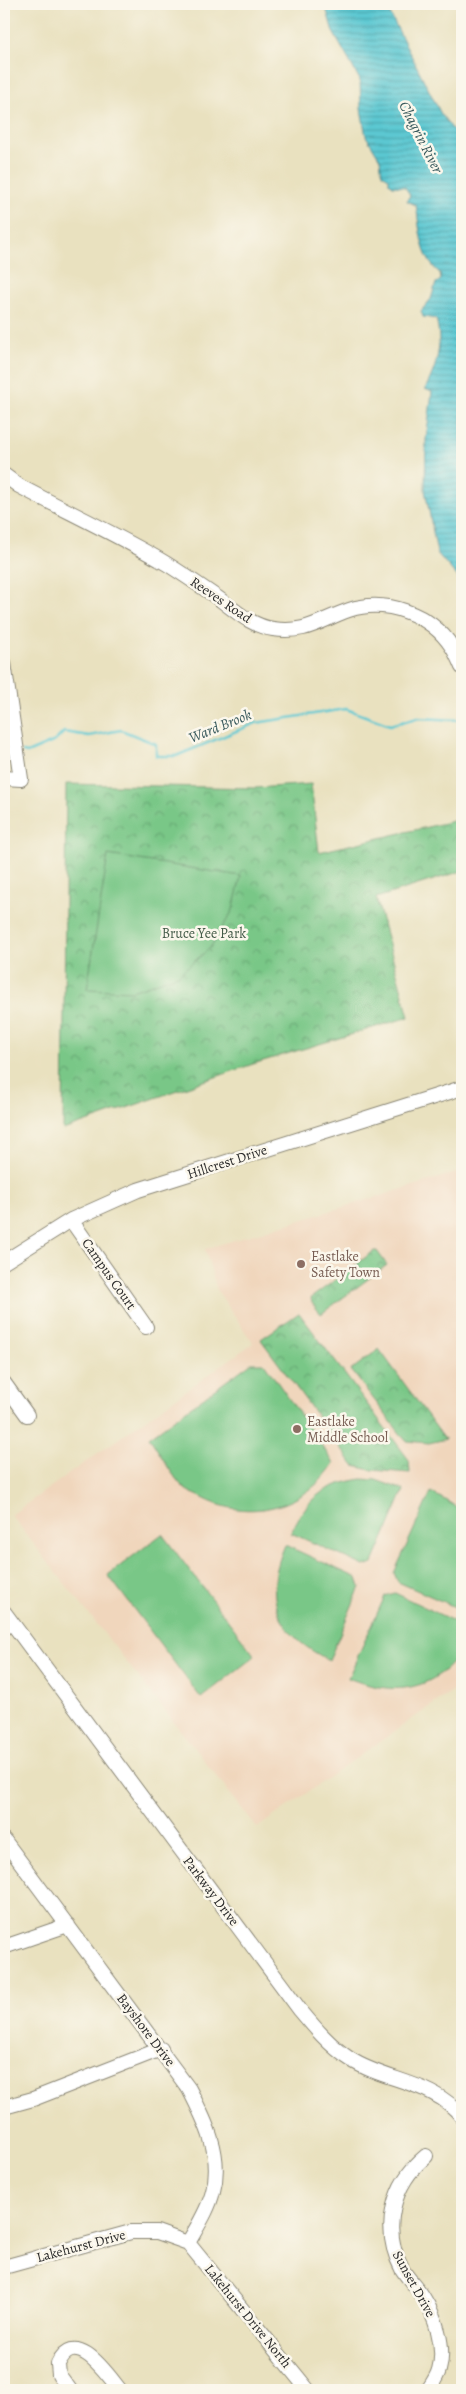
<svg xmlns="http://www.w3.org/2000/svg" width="466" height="2394" viewBox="0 0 466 2394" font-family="Alegreya,serif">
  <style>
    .built { fill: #f0d6bc }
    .park { fill: url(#park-crowns); stroke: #527959 }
    .garden { fill: #79c787; stroke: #527959 }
    .water { fill: url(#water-rules); stroke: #437a7e }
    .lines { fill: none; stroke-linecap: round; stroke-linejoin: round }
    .stream { stroke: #5bc8d2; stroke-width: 2.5 }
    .minor-casing { stroke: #8a8675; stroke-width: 16 }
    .minor { stroke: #fff; stroke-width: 14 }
    .education-dot { fill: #8d6e63; stroke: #fbf7ec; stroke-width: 2 }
    .labels { text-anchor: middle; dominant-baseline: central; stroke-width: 5; stroke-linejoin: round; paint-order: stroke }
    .street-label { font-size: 14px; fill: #2b2b2b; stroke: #fbf7ec }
    .park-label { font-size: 14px; fill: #425a47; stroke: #fbf7ec }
    .education-label { font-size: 14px; fill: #785e54; stroke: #fbf7ec; text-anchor: start }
    .water-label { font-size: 15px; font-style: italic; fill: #395a5d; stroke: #fbf7ec }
  </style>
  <defs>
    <pattern id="park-crowns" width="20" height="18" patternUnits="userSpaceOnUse" patternTransform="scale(1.25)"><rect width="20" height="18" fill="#79c787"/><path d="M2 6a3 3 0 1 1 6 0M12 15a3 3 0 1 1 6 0" fill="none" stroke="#63a26f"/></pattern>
    <pattern id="water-rules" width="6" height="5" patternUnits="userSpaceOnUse" patternTransform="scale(1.25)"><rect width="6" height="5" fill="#5bc8d2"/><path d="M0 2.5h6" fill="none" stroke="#4ba3ab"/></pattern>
  </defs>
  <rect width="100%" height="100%" fill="#fbf7ec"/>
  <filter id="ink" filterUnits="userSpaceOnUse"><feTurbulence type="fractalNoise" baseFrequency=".02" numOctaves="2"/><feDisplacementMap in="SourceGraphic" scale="10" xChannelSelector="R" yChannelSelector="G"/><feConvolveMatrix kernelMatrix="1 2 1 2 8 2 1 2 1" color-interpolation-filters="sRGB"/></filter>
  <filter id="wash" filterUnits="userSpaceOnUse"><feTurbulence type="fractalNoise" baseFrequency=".0096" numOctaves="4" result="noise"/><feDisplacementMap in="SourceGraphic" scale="20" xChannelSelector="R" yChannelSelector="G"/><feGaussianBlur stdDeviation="1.12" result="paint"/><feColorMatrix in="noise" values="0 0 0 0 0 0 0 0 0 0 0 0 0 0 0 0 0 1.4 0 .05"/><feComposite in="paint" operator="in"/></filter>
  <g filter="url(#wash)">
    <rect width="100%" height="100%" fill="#e9e1bf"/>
    <path class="built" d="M462 1171V1684L257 1828 11 1515 253 1343 217 1290 205 1249Z"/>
    <path class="park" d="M66 784 256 788 311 784 319 852 462 819V871L376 898 409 1017 253 1064 63 1130Z
      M374 1251H377L387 1265 321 1314 312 1303 311 1298Z
      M299 1313 409 1460 410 1473 371 1470 354 1466 262 1341 261 1339Z
      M379 1349 444 1438 446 1439 429 1443 406 1441 351 1370Z"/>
    <path class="garden" d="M108 855 241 876 233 910 210 948 178 975 132 991 87 989Z
      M251 1363H264L334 1463C306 1508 248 1523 201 1497 195 1494 188 1492 184 1488 174 1479 158 1450 149 1437Z
      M362 1479 376 1480 404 1490 373 1563 364 1566 291 1533C307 1498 323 1485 362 1479Z
      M431 1492 462 1510V1610L398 1582 394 1573Z
      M162 1534 255 1656 201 1698 108 1575Z
      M285 1545 357 1578 360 1587 329 1660C277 1635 262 1598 285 1545Z
      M395 1593 462 1625V1651C432 1693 393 1696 348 1678L385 1596Z"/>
    <path class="water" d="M325 4H385L441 114 462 142V582L437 553 425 490 426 439 432 392 425 389C437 367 443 343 436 319L423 317 421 311 431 299 436 283 441 280 440 273C420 258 420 228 416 205L407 201 410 195 405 187 393 186 389 183V178L382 174 380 159 366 136 361 109 360 80 333 32Z"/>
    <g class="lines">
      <path class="stream" d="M4 750 12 751
        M23 752 27 753 55 741 64 732 89 736 121 730 156 744V756H176L256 723 346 709 390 725 417 718 461 720"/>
    </g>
  </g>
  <g filter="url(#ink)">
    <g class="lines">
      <defs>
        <path id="minor" d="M4 475 19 486C68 512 120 536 167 564 183 574 199 585 215 596 233 608 250 626 273 629 306 634 320 620 349 610 386 598 431 614 452 647 456 653 459 660 462 667
          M4 663 21 779 4 778
          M71 1220 146 1327
          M4 1262 71 1220 138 1190 462 1088
          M4 1383 27 1415
          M4 1612 300 2010C315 2028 330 2046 350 2059 385 2082 435 2081 462 2117
          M4 1840 189 2089C205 2120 223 2155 213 2191 209 2209 197 2227 188 2243
          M4 1947 68 1925
          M4 2107 33 2099 161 2049
          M426 2156C392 2184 381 2229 402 2269 408 2279 417 2287 423 2297 435 2316 446 2346 439 2370 437 2377 432 2384 428 2390
          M188 2243 308 2390
          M4 2267 131 2232H157L188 2243
          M70 2390 59 2375 58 2364C75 2326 107 2374 120 2390"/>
      </defs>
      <use href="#minor" class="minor-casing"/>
      <use href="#minor" class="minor"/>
    </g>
  </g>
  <g class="education-dot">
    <circle cx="301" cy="1264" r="5"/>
    <circle cx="297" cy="1429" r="5"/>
  </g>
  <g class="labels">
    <g class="street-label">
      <text transform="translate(221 600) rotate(34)">Reeves Road</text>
      <text transform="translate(227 1162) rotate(-18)">Hillcrest Drive</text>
      <text transform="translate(109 1274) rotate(55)">Campus Court</text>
      <text transform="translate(211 1891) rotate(53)">Parkway Drive</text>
      <text transform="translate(146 2030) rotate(53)">Bayshore Drive</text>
      <text transform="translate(81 2246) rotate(-15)">Lakehurst Drive</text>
      <text transform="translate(414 2284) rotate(61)">Sunset Drive</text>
      <text transform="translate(248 2316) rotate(51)">Lakehurst Drive North</text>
    </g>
    <g class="park-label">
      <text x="204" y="933">Bruce Yee Park</text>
    </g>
    <g class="education-label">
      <text x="311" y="1256">Eastlake<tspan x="311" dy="16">Safety Town</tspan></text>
      <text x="307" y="1421">Eastlake<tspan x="307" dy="16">Middle School</tspan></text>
    </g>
    <g class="water-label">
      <text transform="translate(421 137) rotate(63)">Chagrin River</text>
      <text transform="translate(220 726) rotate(-22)">Ward Brook</text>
    </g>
  </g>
  <rect width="466" height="2394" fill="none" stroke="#fbf7ec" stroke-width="20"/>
</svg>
